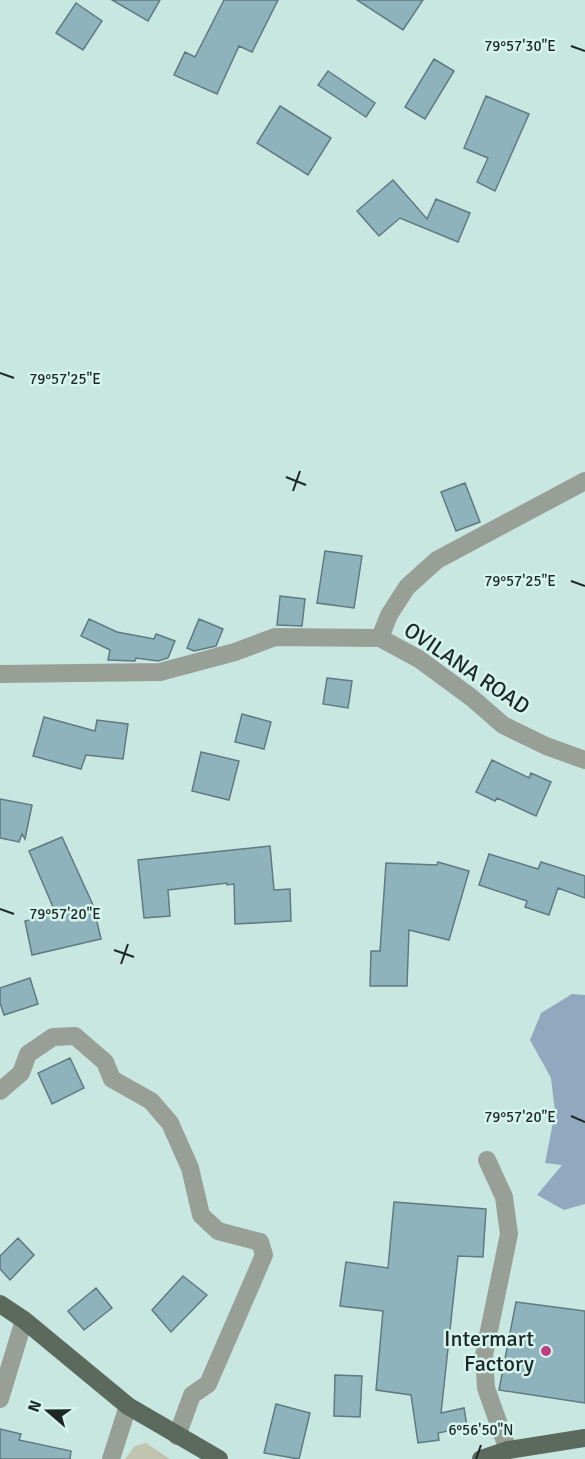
<svg xmlns="http://www.w3.org/2000/svg" width="585" height="1459" viewBox="0 0 585 1459" font-family="Signika,sans-serif">
  <style>
    .green { fill: #c1c4af }
    .water { fill: #92a8be }
    .building { fill: #8fb3bc; stroke: #5f7a81; stroke-width: 1.5 }
    .lines { fill: none; stroke-linecap: round; stroke-linejoin: round }
    .street { stroke: #979f97; stroke-width: 18 }
    .primary { stroke: #5b6a5c; stroke-width: 18 }
    .ticks { fill: none; stroke: #1d2826; stroke-width: 2 }
    .poi-dot { fill: #c13d82; stroke: #d6f4ee; stroke-width: 2 }
    .labels { text-anchor: middle; dominant-baseline: central; stroke-width: 5; stroke-linejoin: round; paint-order: stroke }
    .street-label { font-size: 22px; fill: #1d2826; stroke: #d6f4ee }
    .poi-label { font-size: 22px; fill: #1d2826; stroke: #d6f4ee; text-anchor: end }
    .ticks-label { font-size: 15px; text-anchor: middle; fill: #1d2826; stroke: #d6f4ee; stroke-width: 5; stroke-linejoin: round; paint-order: stroke }
  </style>
  <rect width="100%" height="100%" fill="#c9e7e1"/>
  <path class="green" d="M146 1443 170 1459H125L135 1446Z"/>
  <path class="water" d="M572 994 585 995V1204L564 1210 537 1195 562 1165 545 1163 555 1112 551 1078 530 1040 541 1013Z"/>
  <path class="building" d="M112 0H160L148 21Z
    M224 0H278L252 52 239 46 217 94 174 75 185 52 195 57Z
    M357 0H423L403 30Z
    M76 3 102 21 83 50 56 33Z
    M434 59 454 71 425 119 405 107Z
    M328 71 375 103 366 117 318 85Z
    M486 96 529 114 495 191 477 182 488 158 464 148Z
    M280 106 331 138 308 175 257 143Z
    M393 180 427 219 436 199 470 213 458 242 400 218 379 236 357 211Z
    M465 483 480 522 456 531 441 492Z
    M325 551 362 556 354 608 317 603Z
    M280 596 305 599 302 626 277 625Z
    M89 619 117 632 154 639 156 634 175 641 168 658 158 661 136 658 135 661 108 660 110 650 81 636Z
    M199 619 223 629 216 646 194 651 187 648Z
    M327 678 352 681 348 708 323 704Z
    M242 714 271 722 264 749 235 742Z
    M44 717 95 731 97 720 128 724 123 759 86 755 81 769 33 756Z
    M201 752 239 761 229 800 192 791Z
    M492 760 529 778 531 773 551 782 536 816 497 798 495 801 476 792Z
    M0 799 32 805 25 839 22 834 19 842 0 838Z
    M62 837 93 905 101 939 32 955 25 921 56 914 29 851Z
    M270 846 274 890 290 889 291 921 235 924 234 884 227 885V883L168 890 170 916 144 918 138 860Z
    M489 854 538 869 541 862 585 876V898L558 888 549 915 525 907 527 901 479 885Z
    M438 862 469 871 449 940 409 930 407 986H370L371 951H380L386 863 437 865Z
    M30 978 38 1004 4 1015 0 1003V988Z
    M70 1058 84 1088 52 1104 38 1073Z
    M394 1202 486 1209 483 1257 458 1256 441 1413 464 1408 467 1427 438 1433 439 1440 418 1443 411 1395 376 1390 383 1311 340 1306 346 1262 388 1268Z
    M18 1238 34 1255 10 1280 0 1269V1256Z
    M183 1276 207 1295 171 1332 152 1310Z
    M96 1288 112 1308 84 1330 68 1311Z
    M516 1302 585 1311V1403L499 1390Z
    M335 1375 362 1376 360 1417 334 1416Z
    M276 1404 310 1413 299 1459 264 1453Z
    M0 1429 21 1434 19 1440 71 1451 70 1459H0Z"/>
  <g class="lines">
    <path class="street" d="M380 638 389 615 407 587 437 560 585 481
      M0 674 160 672 235 652 275 637 380 638 419 659 472 698 503 725 546 746 585 760
      M0 1091 21 1073 28 1054 53 1037 75 1036 105 1062 112 1079 151 1101 170 1123 190 1168 201 1215 218 1231 260 1242 264 1255 208 1384 192 1395 177 1436
      M487 1160 504 1197 509 1234 484 1355 486 1388 508 1450
      M0 1399 24 1320
      M111 1459 128 1406"/>
    <path class="primary" d="M0 1304 24 1320 128 1406 219 1459
      M481 1459 508 1450 585 1438"/>
  </g>
  <path class="ticks" d="M571 46 585 51M0 373 14 378M286 477 306 485M293 491 300 471M571 581 585 586M0 909 14 914M114 950 134 957M121 964 128 944M571 1116 585 1122M476 1459 481 1445"/>
  <circle class="poi-dot" cx="546" cy="1351" r="6"/>
  <g class="labels">
    <g class="street-label">
      <text transform="translate(467 668) rotate(34)">OVILANA ROAD</text>
    </g>
    <g class="poi-label">
      <text x="534" y="1338">Intermart<tspan x="534" dy="25">Factory</tspan></text>
    </g>
  </g>
  <g class="ticks-label">
    <text x="520" y="51">79°57'30"E</text>
    <text x="65" y="384">79°57'25"E</text>
    <text x="520" y="586">79°57'25"E</text>
    <text x="65" y="919">79°57'20"E</text>
    <text x="520" y="1122">79°57'20"E</text>
    <text x="481" y="1435">6°56'50"N</text>
  </g>
  <g transform="translate(48 1411) rotate(290)" stroke="#d6f4ee" stroke-width="4.5" paint-order="stroke">
  <path d="M0-4.5L10 22L0 15L-10 22Z" fill="#1d2826"/>
  <text y="-9" font-size="16" font-weight="bold" text-anchor="middle" fill="#1d2826">N</text>
  </g>
</svg>
